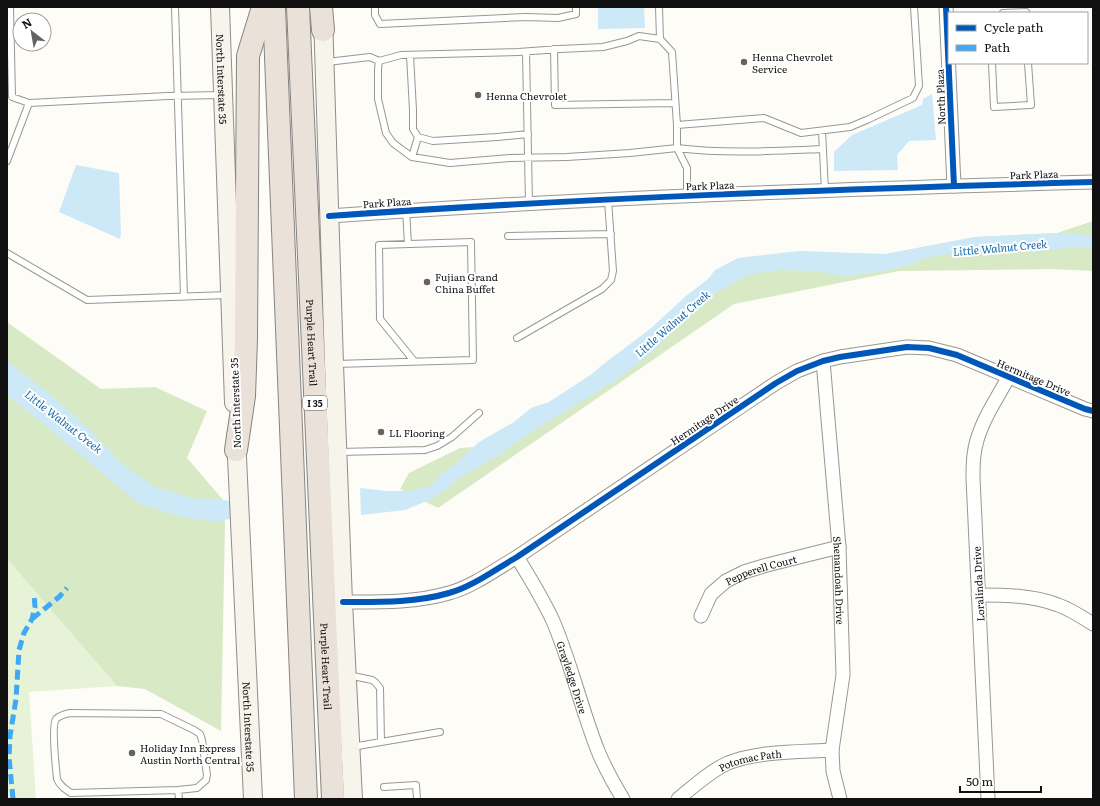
<svg xmlns="http://www.w3.org/2000/svg" width="1100" height="806" viewBox="0 0 1100 806" font-family="Literata,serif">
  <style>
    .green { fill: #e7f3d7 }
    .forest { fill: #d8eac5 }
    .water { fill: #cde8f7 }
    .lines { fill: none; stroke-linecap: round; stroke-linejoin: round }
    .river { stroke: #cde8f7; stroke-width: 19 }
    .service-casing { stroke: #979795; stroke-width: 8 }
    .minor-casing { stroke: #979795; stroke-width: 15 }
    .secondary-casing { stroke: #8e8d8b; stroke-width: 20 }
    .motorway-casing { stroke: #858482; stroke-width: 24 }
    .service { stroke: #fffffe; stroke-width: 6 }
    .minor { stroke: #fffffe; stroke-width: 13 }
    .secondary { stroke: #f6f4eb; stroke-width: 18 }
    .motorway { stroke: #eae1d8; stroke-width: 22 }
    .quiet { stroke: #3fa9f5; stroke-width: 5; stroke-dasharray: 10 5; stroke-linecap: butt }
    .cycleway-casing { stroke: #fff; stroke-width: 8 }
    .cycleway { stroke: #0057b8; stroke-width: 6 }
    .poi-dot { fill: #646362; stroke: #fff; stroke-width: 1.5 }
    .labels { text-anchor: middle; dominant-baseline: central; stroke-width: 4; stroke-linejoin: round; paint-order: stroke }
    .shield { fill: #fff; stroke: #585858; stroke-width: 1 }
    .shield-label { font-size: 9px; font-weight: bold; fill: #111 }
    .poi-label { font-size: 10px; fill: #111; stroke: #fff; text-anchor: start }
    .street-label { font-size: 10px; fill: #111; stroke: #fff }
    .water-label { font-size: 11px; font-style: italic; fill: #1768a6; stroke: #fff }
  </style>
  <rect width="100%" height="100%" fill="#fdfcf7"/>
  <path class="green" d="M7 559 117 686 29 692 36 799H7Z"/>
  <path class="forest" d="M1093 221V271L1052 269 899 271 734 304 438 508 400 489 409 473 460 448 476 447 568 393 646 337 732 262 886 254 975 237 1057 233Z
    M7 322 101 389 155 387 207 411 187 458 224 501 225 522 221 731 145 689 117 686 7 559Z"/>
  <path class="water" d="M598 7H644L645 28 598 29Z
    M932 94 936 140 909 141 897 155 898 170 834 171V152L852 135 922 105 923 99Z
    M76 165 119 173 121 234 120 239 59 212Z
    M1057 233 1093 235V248L1080 247 1038 251 989 254 963 252 929 257 906 266 872 273 843 276 816 271 778 270 748 275 712 295 644 359 613 382 528 434 499 455 462 476 434 498 405 510 361 515 360 488 387 491H411L431 486 441 474 458 462 479 442 514 422 531 408 549 402 592 374 601 366 650 329 686 296 708 279 715 270 738 258 799 251 886 254 975 237Z
    M7 361 51 395 92 432 123 465 155 487 198 500 224 501 225 522 203 520 178 516 138 503 57 435 7 395Z"/>
  <g class="lines">
    <path class="river" d="M198 508 227 510"/>
    <defs>
      <path id="service" d="M10 7 12 97 29 103 168 96 222 95
        M175 7 184 297
        M375 7V15L380 24 526 17 558 18 576 14V7
        M659 7 660 39
        M1003 13 1026 12V13
        M554 49 555 105 675 103
        M526 52 529 204
        M410 55 413 110V129L418 137 433 141 497 137 528 134
        M379 61 401 55 518 52 560 49 603 47 627 41 639 36 660 39 672 52 677 125
        M327 62 370 57 379 61 378 69V99L386 133 393 143 412 157 450 163 510 158 567 157 630 153 677 148V125L764 118 801 133 850 127 869 119 913 98 919 86 914 7
        M992 63 994 107 1031 105 1028 63
        M822 131 825 191
        M677 148C725 154 774 151 823 149
        M677 148 687 168V196
        M412 157 418 137
        M7 161 29 103
        M406 210 408 244
        M508 236 611 234
        M7 253 87 300 228 295
        M517 338 602 289 611 280 613 271 608 200
        M335 364 473 360 471 242 379 245 380 319 414 361
        M339 452 425 450 437 446 452 437 479 413
        M348 675 372 680 375 682 380 688 381 742 352 747
        M70 713 161 714 194 730 200 734 202 740 207 775 206 780 197 788 178 790 71 793C65 789 60 786 57 779 56 768 51 726 56 719 60 715 65 714 70 713Z
        M381 742 440 732
        M384 787 416 785 417 799
        M178 790 179 799"/>
      <g id="minor">
        <path d="M946 7 954 186"/>
        <path d="M329 216C583 198 838 189 1093 182"/>
        <path id="s1" d="M823 361 839 547 843 675 832 750 833 771 840 799"/>
        <path id="s2" d="M517 557C530 578 543 599 553 621 571 663 581 708 598 751 605 768 614 784 623 799"/>
        <path d="M978 595C1005 595 1032 595 1058 605 1070 609 1082 617 1093 624"/>
        <path d="M343 602C378 602 415 603 449 593 472 587 496 569 517 557L776 383 797 371 823 361 840 357 907 347 929 348 957 355 1085 409 1093 411"/>
        <path id="s3" d="M701 616 711 594 726 581 744 572 767 565 839 547"/>
        <path id="s4" d="M678 799C693 787 710 771 728 763 759 751 798 752 832 750"/>
        <path d="M988 799 973 478C973 470 973 463 974 455 977 427 995 402 1008 378"/>
      </g>
      <g id="secondary">
        <path id="s5" d="M220 7 234 403"/>
        <path d="M323 16 334 364 343 602 353 799"/>
        <path id="s6" d="M236 436 253 799"/>
      </g>
      <g id="motorway">
        <path d="M274 7 306 799"/>
        <path id="s7" d="M298 7 333 799"/>
        <path d="M321 7 323 30"/>
        <path d="M236 450 244 396 246 339 248 56 263 7"/>
      </g>
    </defs>
    <use href="#service" class="service-casing"/>
    <use href="#minor" class="minor-casing"/>
    <use href="#secondary" class="secondary-casing"/>
    <use href="#motorway" class="motorway-casing"/>
    <use href="#service" class="service"/>
    <use href="#minor" class="minor"/>
    <use href="#secondary" class="secondary"/>
    <use href="#motorway" class="motorway"/>
    <path class="quiet" d="M32 619 59 597 67 588
      M13 799 9 757 10 736 16 699 19 650 24 633 32 619 35 607 34 594"/>
    <defs>
      <path id="cycleway" d="M946 7 954 186
        M329 216C583 198 838 189 1093 182
        M343 602C378 602 415 603 449 593 472 587 496 569 517 557L776 383 797 371 823 361 840 357 907 347 929 348 957 355 1085 409 1093 411"/>
    </defs>
    <use href="#cycleway" class="cycleway-casing"/>
    <use href="#cycleway" class="cycleway"/>
  </g>
  <g class="poi-dot">
    <circle cx="744" cy="62" r="4"/>
    <circle cx="478" cy="95" r="4"/>
    <circle cx="427" cy="282" r="4"/>
    <circle cx="381" cy="432" r="4"/>
    <circle cx="132" cy="753" r="4"/>
  </g>
  <g class="labels">
    <rect class="shield" x="303" y="396" width="24" height="14" rx="3"/>
    <g class="shield-label">
      <text x="315" y="403">I 35</text>
    </g>
    <g class="poi-label">
      <text x="752" y="56">Henna Chevrolet<tspan x="752" dy="12">Service</tspan></text>
      <text x="486" y="95">Henna Chevrolet</text>
      <text x="435" y="276">Fujian Grand<tspan x="435" dy="12">China Buffet</tspan></text>
      <text x="389" y="432">LL Flooring</text>
      <text x="140" y="747">Holiday Inn Express<tspan x="140" dy="12">Austin North Central</tspan></text>
    </g>
    <g class="street-label">
      <text stroke="none"><textPath href="#s5" startOffset="72">North Interstate 35</textPath></text>
      <text transform="translate(940 97) rotate(-92)">North Plaza</text>
      <text transform="translate(1034 174) rotate(-2)">Park Plaza</text>
      <text transform="translate(710 185) rotate(-2)">Park Plaza</text>
      <text transform="translate(387 202) rotate(-4)">Park Plaza</text>
      <text stroke="none"><textPath href="#s7" startOffset="336">Purple Heart Trail</textPath></text>
      <text transform="translate(1034 377) rotate(23)">Hermitage Drive</text>
      <text transform="translate(235 403) rotate(-92)">North Interstate 35</text>
      <text transform="translate(704 420) rotate(-34)">Hermitage Drive</text>
      <text stroke="none"><textPath href="#s3" startOffset="81">Pepperell Court</textPath></text>
      <text stroke="none"><textPath href="#s1" startOffset="220">Shenandoah Drive</textPath></text>
      <text transform="translate(978 584) rotate(-93)">Loralinda Drive</text>
      <text stroke="none"><textPath href="#s7" startOffset="660">Purple Heart Trail</textPath></text>
      <text stroke="none"><textPath href="#s2" startOffset="133">Grayledge Drive</textPath></text>
      <text stroke="none"><textPath href="#s6" startOffset="291">North Interstate 35</textPath></text>
      <text stroke="none"><textPath href="#s4" startOffset="84">Potomac Path</textPath></text>
    </g>
    <g class="water-label">
      <text transform="translate(1000 247) rotate(-5)">Little Walnut Creek</text>
      <text transform="translate(672 323) rotate(-41)">Little Walnut Creek</text>
      <text transform="translate(64 421) rotate(38)">Little Walnut Creek</text>
    </g>
  </g>
  <rect width="1100" height="806" fill="none" stroke="#111111" stroke-width="16"/>
  <rect x="948" y="12" width="140" height="52" fill="#ffffff" stroke="#a0a0a0"/>
  <rect x="956" y="25" width="20" height="6" fill="#0057b8" stroke="#a0a0a0"/>
  <text x="984" y="32" font-size="12" fill="#111111">Cycle path</text>
  <rect x="956" y="45" width="20" height="6" fill="#3fa9f5" stroke="#a0a0a0"/>
  <text x="984" y="52" font-size="12" fill="#111111">Path</text>
  <g transform="translate(32 32) rotate(329)"><circle r="19" fill="#ffffff" stroke="#a0a0a0"/>
  <path d="M0-3L7 15L0 10L-7 15Z" fill="#646362"/>
  <text y="-6" font-size="11" font-weight="bold" text-anchor="middle" fill="#111111">N</text>
  </g>
  <path d="M960 786v6h81v-6" fill="none" stroke="#111111" stroke-width="2"/>
  <text x="966" y="786" font-size="12" fill="#111111" stroke="#ffffff" stroke-width="3" paint-order="stroke">50 m</text>
</svg>
